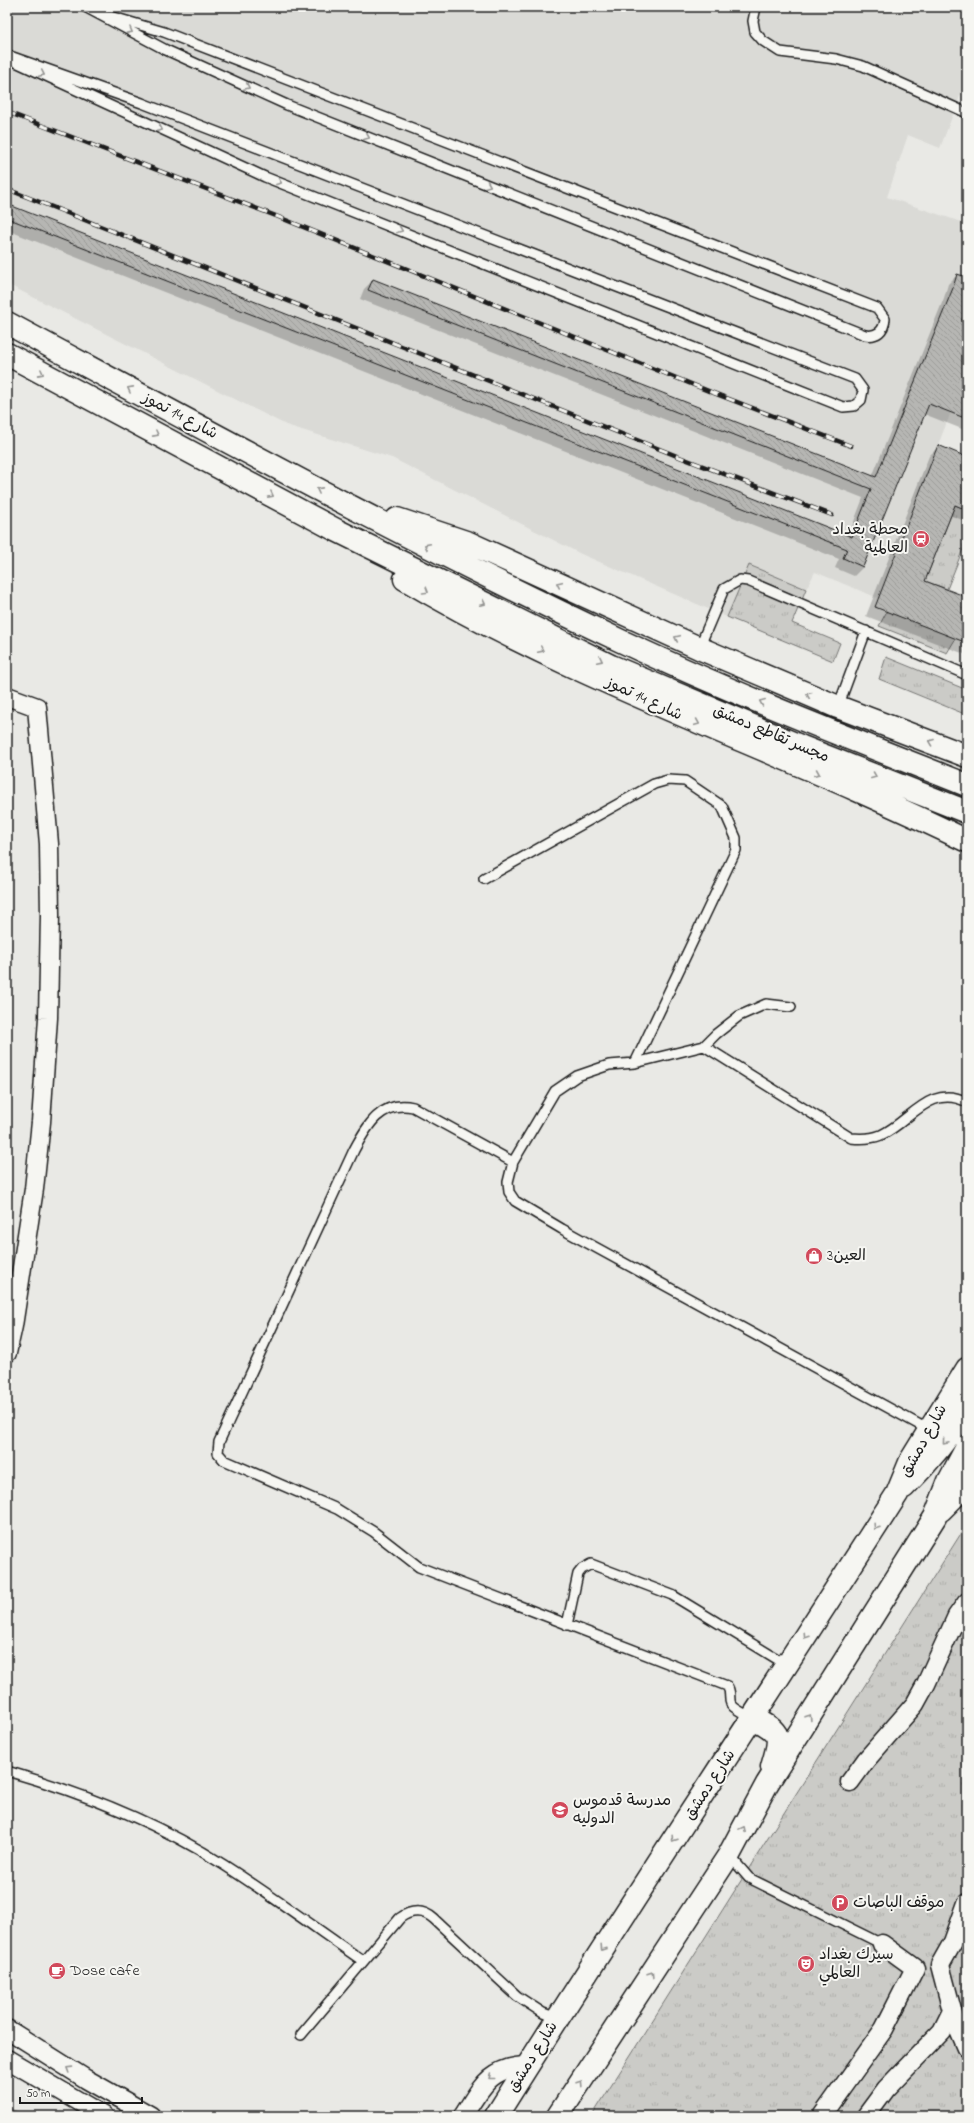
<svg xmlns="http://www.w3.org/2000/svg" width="974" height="2123" viewBox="0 0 974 2123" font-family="'Indie Flower','Playpen Sans Arabic',sans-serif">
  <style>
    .built { fill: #dadad6 }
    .grass { fill: url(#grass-tufts); stroke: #747472 }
    .shadow { fill: #0003 }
    .building { fill: url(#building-back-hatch); stroke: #1c1c1c }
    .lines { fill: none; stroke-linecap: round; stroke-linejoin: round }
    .lane-casing { stroke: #1c1c1c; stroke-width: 12 }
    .street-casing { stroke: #1c1c1c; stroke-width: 21 }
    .primary-casing { stroke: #1c1c1c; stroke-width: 25 }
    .lane { stroke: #f6f6f2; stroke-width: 9 }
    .street { stroke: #f6f6f2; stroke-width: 18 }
    .primary { stroke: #f6f6f2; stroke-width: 22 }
    .rail-casing { stroke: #1c1c1c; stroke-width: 4.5 }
    .rail { stroke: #f6f6f2; stroke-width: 3; stroke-dasharray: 9; stroke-linecap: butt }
    .oneway { stroke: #949492 }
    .labels { text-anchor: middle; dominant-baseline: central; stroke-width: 4; stroke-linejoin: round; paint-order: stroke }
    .street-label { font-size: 16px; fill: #1c1c1c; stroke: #f6f6f2 }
    .poi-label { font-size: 16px; fill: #1c1c1c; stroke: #f6f6f2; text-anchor: start }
  </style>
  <defs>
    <pattern id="grass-tufts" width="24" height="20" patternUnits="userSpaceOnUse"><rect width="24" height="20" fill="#cbcbc7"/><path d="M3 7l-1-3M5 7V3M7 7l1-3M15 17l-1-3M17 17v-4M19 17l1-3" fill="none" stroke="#aeaeaa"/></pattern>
    <pattern id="building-back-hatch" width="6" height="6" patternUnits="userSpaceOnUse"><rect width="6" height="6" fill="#b6b6b3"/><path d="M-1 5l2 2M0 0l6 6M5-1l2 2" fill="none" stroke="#9c9c99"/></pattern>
  </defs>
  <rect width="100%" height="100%" fill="#e9e9e5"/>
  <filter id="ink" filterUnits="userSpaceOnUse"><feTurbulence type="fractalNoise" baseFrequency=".025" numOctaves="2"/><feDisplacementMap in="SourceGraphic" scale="8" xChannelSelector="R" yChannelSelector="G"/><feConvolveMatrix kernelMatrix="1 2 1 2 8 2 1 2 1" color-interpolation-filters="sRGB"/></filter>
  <g filter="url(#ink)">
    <path class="built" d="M7 7H967V78L940 148 908 135 887 197 967 224V371L878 598 815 572 806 589 749 565 727 617 581 554 392 458 286 425 7 284Z"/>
    <path class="grass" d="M955 505 967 510V539L947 589 925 581Z
      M749 565 806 589 792 623 840 643 833 661 727 617Z
      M887 611 956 638 947 653 879 626Z
      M886 657 967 690V715L879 679Z
      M967 1524V2116H592Z"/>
    <path class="shadow" d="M7 205 848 537 863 498 360 299 364 289 373 280 872 477 944 298 948 284 957 275 967 278V431L924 414 863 567 854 576 835 568 839 559 7 230Z
      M967 445V522L950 515 924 581 967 598V655L866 616 929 456 938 447 963 456Z
      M7 2106 26 2116H7Z"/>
    <path class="building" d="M7 204 852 537 871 489 368 290 373 279 876 477 953 288 957 274 967 277V308L962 320 967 321V419L929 404 863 567 843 558 847 549 7 218Z
      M938 445 967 457V510L955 505 925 581 967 597V643L875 607Z"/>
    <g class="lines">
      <defs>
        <path id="lane" d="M85 7 166 50 287 105 865 335C877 337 884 331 885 319L877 308 164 32 96 12
          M756 7 753 21 755 32 763 41 780 52 836 59 863 66 965 112 967 115
          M7 55 142 103 855 379 863 390 861 400 854 406 843 407 265 177 7 58
          M699 648 724 589 740 580 748 581 967 675
          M838 707 866 631
          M484 879 654 784 668 780 685 781 722 806 736 838V850L635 1063
          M791 1007 766 1004 739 1016 716 1034 704 1046 635 1063 609 1065 577 1076 555 1091 513 1162 508 1182 509 1192 515 1201 562 1229 929 1430
          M704 1046 851 1138C861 1139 871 1139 881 1135 910 1122 930 1083 967 1102
          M513 1162 413 1107C381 1100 367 1126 354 1150L219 1442 218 1453 224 1460 337 1509 374 1532 419 1567 727 1686C732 1692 728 1698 731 1704 735 1710 747 1715 753 1718
          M567 1625 578 1574 582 1569 591 1564 672 1595 787 1665
          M7 1771C83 1793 157 1822 224 1865 271 1895 317 1929 363 1961
          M729 1855 749 1878 882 1944
          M301 2035 400 1918C411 1910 423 1909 434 1919L517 1996 543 2013 557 2018"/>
        <path id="street" d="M7 696 37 707 49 844 50 915 48 1018 41 1122 34 1189 13 1326 7 1353
          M850 1782 866 1760 915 1704 926 1684 957 1616 967 1602
          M967 1903 953 1942 940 1965 954 2018 967 2048
          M7 2029 86 2079 151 2116
          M7 2059 104 2116
          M463 2116C481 2088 490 2066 528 2066
          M822 2116 884 2029 915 1968 882 1944
          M866 2116 886 2089 942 2031 952 2011"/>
        <path id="primary" d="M7 323C210 432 412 543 621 641 734 694 851 739 967 785
          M7 354 336 530 611 666 802 747 967 812
          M397 519 469 543 699 648 838 707 967 756
          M405 579C583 685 782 750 967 841
          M904 1487C928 1463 949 1438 967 1409
          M941 1510 967 1484
          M753 1718C783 1733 781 1737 772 1767
          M496 2116C627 1907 764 1702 897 1494L911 1460 967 1369
          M558 2116 729 1855 767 1784 935 1517 949 1481 967 1447"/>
      </defs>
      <use href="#lane" class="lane-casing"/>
      <use href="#street" class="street-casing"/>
      <use href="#primary" class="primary-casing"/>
      <use href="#lane" class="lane"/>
      <use href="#street" class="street"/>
      <use href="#primary" class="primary"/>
      <defs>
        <path id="rail" d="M7 112 276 216 711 392 851 446
          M7 189 682 458 832 515"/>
      </defs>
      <use href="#rail" class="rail-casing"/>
      <use href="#rail" class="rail"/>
    </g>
    <defs><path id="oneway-chevron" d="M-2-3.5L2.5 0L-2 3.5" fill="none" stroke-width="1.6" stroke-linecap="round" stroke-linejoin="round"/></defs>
    <g class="oneway">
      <use href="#oneway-chevron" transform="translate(130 31) rotate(29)"/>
      <use href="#oneway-chevron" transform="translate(42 74) rotate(25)"/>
      <use href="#oneway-chevron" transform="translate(247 87) rotate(25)"/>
      <use href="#oneway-chevron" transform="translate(160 129) rotate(25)"/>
      <use href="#oneway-chevron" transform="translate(367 137) rotate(22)"/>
      <use href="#oneway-chevron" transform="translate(279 182) rotate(22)"/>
      <use href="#oneway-chevron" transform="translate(488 185) rotate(22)"/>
      <use href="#oneway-chevron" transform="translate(400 230) rotate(22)"/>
      <use href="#oneway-chevron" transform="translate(41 373) rotate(28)"/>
      <use href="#oneway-chevron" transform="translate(130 389) rotate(-152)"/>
      <use href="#oneway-chevron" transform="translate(156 434) rotate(28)"/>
      <use href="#oneway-chevron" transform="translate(319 490) rotate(-152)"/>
      <use href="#oneway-chevron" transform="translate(271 495) rotate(28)"/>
      <use href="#oneway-chevron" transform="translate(427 546) rotate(-153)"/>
      <use href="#oneway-chevron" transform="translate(559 584) rotate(-155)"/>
      <use href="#oneway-chevron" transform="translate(426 591) rotate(31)"/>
      <use href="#oneway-chevron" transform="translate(483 603) rotate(26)"/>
      <use href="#oneway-chevron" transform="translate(677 638) rotate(-155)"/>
      <use href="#oneway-chevron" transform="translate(541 650) rotate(26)"/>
      <use href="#oneway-chevron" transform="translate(600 660) rotate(26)"/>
      <use href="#oneway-chevron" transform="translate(809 695) rotate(-157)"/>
      <use href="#oneway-chevron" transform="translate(762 702) rotate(-157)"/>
      <use href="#oneway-chevron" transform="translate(697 723) rotate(23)"/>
      <use href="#oneway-chevron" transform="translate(931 742) rotate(-159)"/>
      <use href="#oneway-chevron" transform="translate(817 773) rotate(23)"/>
      <use href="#oneway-chevron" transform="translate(874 776) rotate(22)"/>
      <use href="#oneway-chevron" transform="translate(945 1442) rotate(130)"/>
      <use href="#oneway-chevron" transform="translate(876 1527) rotate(123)"/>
      <use href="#oneway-chevron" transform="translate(806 1636) rotate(123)"/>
      <use href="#oneway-chevron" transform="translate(809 1717) rotate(-58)"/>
      <use href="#oneway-chevron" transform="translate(743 1829) rotate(-62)"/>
      <use href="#oneway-chevron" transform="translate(674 1839) rotate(123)"/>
      <use href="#oneway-chevron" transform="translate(603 1948) rotate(123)"/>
      <use href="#oneway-chevron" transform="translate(651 1974) rotate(-57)"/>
      <use href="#oneway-chevron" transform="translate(69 2069) rotate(-148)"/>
      <use href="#oneway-chevron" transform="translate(491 2077) rotate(142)"/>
      <use href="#oneway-chevron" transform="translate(580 2083) rotate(-57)"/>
    </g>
  </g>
  <defs>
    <symbol id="station-disc" viewBox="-11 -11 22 22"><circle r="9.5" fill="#d1495b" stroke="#f6f6f2"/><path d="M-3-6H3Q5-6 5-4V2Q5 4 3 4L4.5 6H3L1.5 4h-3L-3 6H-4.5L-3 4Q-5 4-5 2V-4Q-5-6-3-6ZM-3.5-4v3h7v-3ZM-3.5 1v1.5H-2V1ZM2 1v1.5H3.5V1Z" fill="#fff"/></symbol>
    <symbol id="shop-disc" viewBox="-11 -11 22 22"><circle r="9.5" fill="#d1495b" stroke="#f6f6f2"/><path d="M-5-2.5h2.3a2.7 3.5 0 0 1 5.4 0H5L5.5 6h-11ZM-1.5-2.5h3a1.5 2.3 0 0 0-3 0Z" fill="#fff"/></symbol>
    <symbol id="school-disc" viewBox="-11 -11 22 22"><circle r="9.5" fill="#d1495b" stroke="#f6f6f2"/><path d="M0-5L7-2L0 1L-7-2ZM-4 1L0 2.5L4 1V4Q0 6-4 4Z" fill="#fff"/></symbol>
    <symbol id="parking-disc" viewBox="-11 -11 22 22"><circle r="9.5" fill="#d1495b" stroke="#f6f6f2"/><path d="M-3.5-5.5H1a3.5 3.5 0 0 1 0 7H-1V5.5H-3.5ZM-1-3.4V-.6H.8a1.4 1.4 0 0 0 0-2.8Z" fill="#fff"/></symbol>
    <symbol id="theatre-disc" viewBox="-11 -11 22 22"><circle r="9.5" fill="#d1495b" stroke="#f6f6f2"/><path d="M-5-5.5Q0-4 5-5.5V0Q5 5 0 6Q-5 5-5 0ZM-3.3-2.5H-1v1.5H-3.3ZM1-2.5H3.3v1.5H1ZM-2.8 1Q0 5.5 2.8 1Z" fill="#fff"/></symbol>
    <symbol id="cafe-disc" viewBox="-11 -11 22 22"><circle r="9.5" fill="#d1495b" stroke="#f6f6f2"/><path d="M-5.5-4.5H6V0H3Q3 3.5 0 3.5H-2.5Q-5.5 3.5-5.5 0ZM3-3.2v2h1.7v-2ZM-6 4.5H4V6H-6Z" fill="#fff"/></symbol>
  </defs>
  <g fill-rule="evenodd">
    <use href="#station-disc" x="911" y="529" width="20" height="20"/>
    <use href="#shop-disc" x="804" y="1246" width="20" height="20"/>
    <use href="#school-disc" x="550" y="1800" width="20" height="20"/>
    <use href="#parking-disc" x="830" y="1893" width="20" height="20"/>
    <use href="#theatre-disc" x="796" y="1954" width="20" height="20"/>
    <use href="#cafe-disc" x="47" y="1961" width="20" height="20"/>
  </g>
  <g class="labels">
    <g class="street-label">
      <text transform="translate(180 416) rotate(28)">شارع 14 تموز</text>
      <text transform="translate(644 699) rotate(25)">شارع 14 تموز</text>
      <text transform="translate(771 734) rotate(23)">مجسر تقاطع دمشق</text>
      <text transform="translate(924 1441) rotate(-61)">شارع دمشق</text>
      <text transform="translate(710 1785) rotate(-57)">شارع دمشق</text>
      <text transform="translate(533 2057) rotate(-58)">شارع دمشق</text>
    </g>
    <g class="poi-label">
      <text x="908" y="530" text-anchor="end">محطة بغداد<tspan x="908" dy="18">العالمية</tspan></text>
      <text x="827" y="1256">العين3</text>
      <text x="573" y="1801">مدرسة قدموس<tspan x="573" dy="18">الدوليه</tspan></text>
      <text x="853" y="1903">موقف الباصات</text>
      <text x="819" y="1955">سيرك بغداد<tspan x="819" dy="18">العالمي</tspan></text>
      <text x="70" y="1971">Dose cafe</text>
    </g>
  </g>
  <rect width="974" height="2123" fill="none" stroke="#f6f6f2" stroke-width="24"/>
  <rect x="12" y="12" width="950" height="2099" fill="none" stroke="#1c1c1c" stroke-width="1.5" filter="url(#ink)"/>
  <path d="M20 2097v6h122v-6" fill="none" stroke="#1c1c1c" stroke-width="2"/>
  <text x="26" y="2097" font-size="12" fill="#1c1c1c" stroke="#f6f6f2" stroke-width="3" paint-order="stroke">50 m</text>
</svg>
